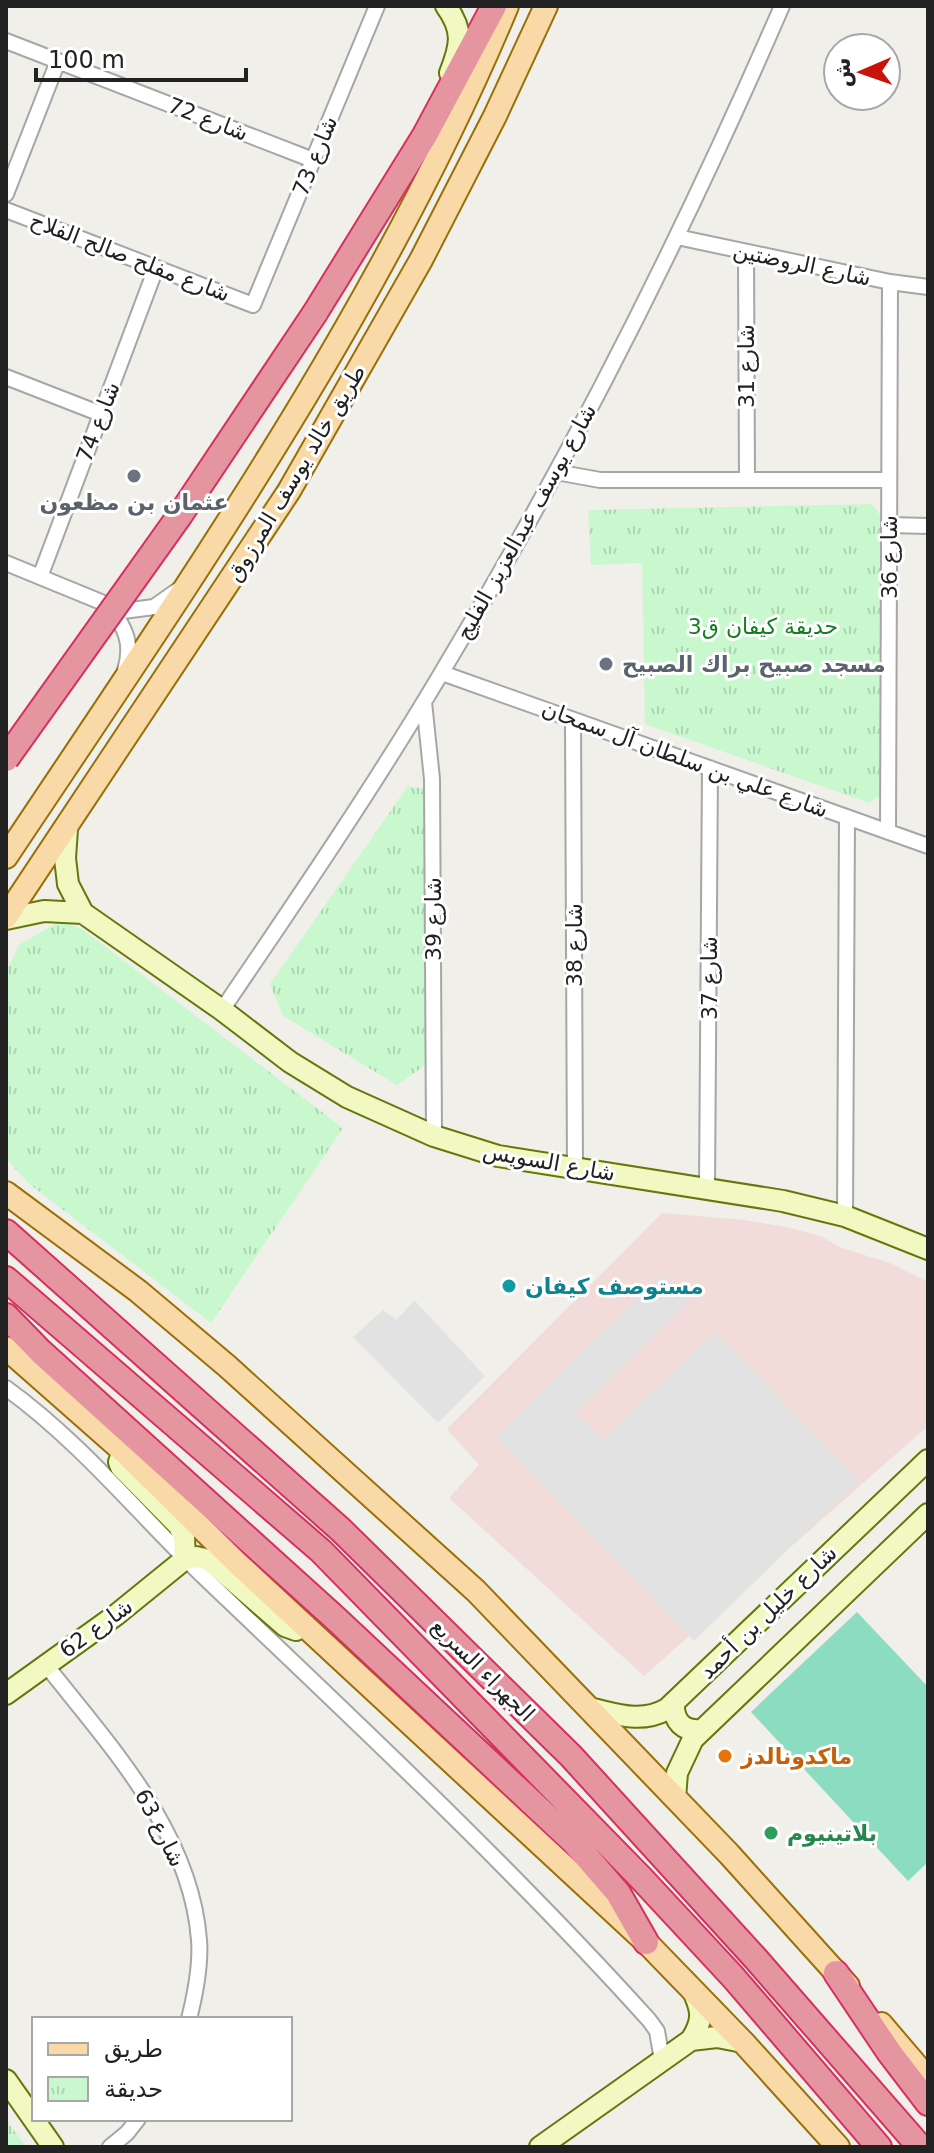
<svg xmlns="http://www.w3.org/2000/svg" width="934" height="2153" viewBox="0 0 934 2153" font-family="'DejaVu Sans','Noto Sans Arabic',sans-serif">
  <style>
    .commercial { fill: #f1dcd9 }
    .park { fill: url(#park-tufts) }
    .pitch { fill: #8bdcc1 }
    .parking { fill: #e2e2e2 }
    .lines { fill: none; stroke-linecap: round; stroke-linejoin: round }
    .street-casing { stroke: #a6a6a6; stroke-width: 18 }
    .secondary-casing { stroke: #66770a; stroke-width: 24 }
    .primary-casing { stroke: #997006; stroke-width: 26 }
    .highway-casing { stroke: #d53060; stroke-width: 28 }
    .street { stroke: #fff; stroke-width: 14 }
    .secondary { stroke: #f2f8c1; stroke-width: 20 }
    .primary { stroke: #f8d9a7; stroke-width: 22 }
    .highway { stroke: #e495a0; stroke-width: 24 }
    .highway-bridge-casing { stroke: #d53060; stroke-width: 28; stroke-linecap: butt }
    .highway-bridge { stroke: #e495a0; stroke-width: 24 }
    .worship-dot { fill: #6b7280; stroke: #fff; stroke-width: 3 }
    .culture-dot { fill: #0f9aa8; stroke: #fff; stroke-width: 3 }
    .food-dot { fill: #e8710a; stroke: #fff; stroke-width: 3 }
    .leisure-dot { fill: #2e9e5b; stroke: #fff; stroke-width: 3 }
    .labels { text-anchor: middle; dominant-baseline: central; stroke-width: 6; stroke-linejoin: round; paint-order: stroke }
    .street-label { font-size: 22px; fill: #222; stroke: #fff }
    .worship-label { font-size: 22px; font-weight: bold; fill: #5b616d; stroke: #fff }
    .park-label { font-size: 22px; fill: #117f1f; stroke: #fff }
    .culture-label { font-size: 22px; font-weight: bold; fill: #0d838f; stroke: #fff; text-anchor: start }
    .food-label { font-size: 22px; font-weight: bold; fill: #c56008; stroke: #fff; text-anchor: start }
    .leisure-label { font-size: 22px; font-weight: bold; fill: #27864d; stroke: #fff; text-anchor: start }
  </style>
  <defs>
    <pattern id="park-tufts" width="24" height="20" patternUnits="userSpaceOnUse" patternTransform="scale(2)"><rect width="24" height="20" fill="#c9f8cf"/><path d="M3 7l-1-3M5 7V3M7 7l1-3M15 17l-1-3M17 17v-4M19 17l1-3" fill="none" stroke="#acd4b1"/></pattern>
  </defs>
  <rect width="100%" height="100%" fill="#f1efe9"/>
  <path class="commercial" d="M662 1213 744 1220 787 1227 820 1236 842 1248 890 1263 928 1282V1426L644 1676 449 1498 479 1465 447 1429Z"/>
  <path class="park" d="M872 504 883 519 882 794 869 803 645 724 642 563 591 565 588 510Z
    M408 786 425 789 430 1062 397 1085 283 1016 270 984Z
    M60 921 82 929 343 1128 211 1323 28 1183 6 1158V972L19 945Z
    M6 2119 26 2147H6Z"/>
  <path class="pitch" d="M857 1612 928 1687V1862L908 1881 751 1712Z"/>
  <path class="parking" d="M662 1274 688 1302 575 1413 603 1440 715 1331 859 1480 694 1641 496 1437Z
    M414 1300 485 1376 438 1423 353 1337 383 1310 397 1320Z"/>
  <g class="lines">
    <defs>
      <path id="street" d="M6 41 313 160
        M6 194 58 61
        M6 210 253 305 377 6
        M677 237 890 282 928 287
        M746 252 747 480
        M6 377 101 414
        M556 472 600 480H889
        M889 525 928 526
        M6 563 123 611 154 607 178 590
        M40 577 156 268
        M110 608C126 628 133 645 125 670
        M442 673 928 846
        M424 702 432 779 434 1136
        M573 720 575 1169
        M888 832 890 282
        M222 1010C296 901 371 791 439 677 569 461 682 237 782 6
        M707 1188 710 768
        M845 1216 847 817
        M6 1388C81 1442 141 1517 207 1580 358 1724 510 1866 649 2020L657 2031 662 2060
        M46 1665C109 1745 191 1832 199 1940 201 1965 195 1995 189 2019
        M110 2147 127 2133 138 2119"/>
      <path id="secondary" d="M446 6C464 31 461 45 450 73
        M67 829 65 858 68 884 83 913 222 1010 290 1062 347 1097 434 1136 498 1156 783 1201 845 1216 928 1249
        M6 919 44 911 83 913
        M123 1451 119 1462 121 1467 179 1526 184 1537 185 1559
        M6 1694 116 1615 185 1559 196 1557 209 1560 285 1626 296 1630 305 1625
        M674 1703C673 1721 683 1732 702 1730
        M589 1708C616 1714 641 1724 667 1709L928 1460
        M675 1798 677 1773 693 1739 928 1514
        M691 2040C704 2020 702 2010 692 1989
        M6 2080 53 2147
        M540 2147 691 2040 717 2037 743 2042"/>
      <path id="primary" d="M6 857C188 584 380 311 507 6
        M6 917 289 491 421 260 495 116 546 6
        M6 1193 138 1291 227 1366 476 1591 729 1854 848 1986
        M6 1348 123 1451 237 1563 646 1942 743 2042 838 2147
        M881 2024 928 2079"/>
      <path id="highway" d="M315 313 425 135 494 6
        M6 1232 341 1530 571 1756 756 1959 920 2147
        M6 1279 321 1551 641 1878 733 1977 879 2147
        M6 1316 41 1352 335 1618 573 1841 618 1893 646 1942
        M836 1973 889 2052 928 2103"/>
    </defs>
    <use href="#street" class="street-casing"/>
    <use href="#secondary" class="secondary-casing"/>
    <use href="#primary" class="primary-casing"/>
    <use href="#highway" class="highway-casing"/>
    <use href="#street" class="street"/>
    <use href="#secondary" class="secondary"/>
    <use href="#primary" class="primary"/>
    <use href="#highway" class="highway"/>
    <defs>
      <path id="highway-bridge" d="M6 759 180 515 315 313"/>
    </defs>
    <use href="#highway-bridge" class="highway-bridge-casing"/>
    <use href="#highway-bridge" class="highway-bridge"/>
  </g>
  <g class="worship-dot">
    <circle cx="134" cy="476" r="8"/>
    <circle cx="606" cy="664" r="8"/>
  </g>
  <circle class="culture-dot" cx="509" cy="1286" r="8"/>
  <circle class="food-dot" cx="725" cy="1756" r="8"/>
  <circle class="leisure-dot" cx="771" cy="1833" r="8"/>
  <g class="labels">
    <g class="street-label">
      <text transform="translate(208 119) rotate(21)">شارع 72</text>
      <text transform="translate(315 156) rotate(-68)">شارع 73</text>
      <text transform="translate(130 257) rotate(21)">شارع مفلح صالح الفلاح</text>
      <text transform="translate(802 264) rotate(12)">شارع الروضتين</text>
      <text transform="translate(746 366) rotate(-90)">شارع 31</text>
      <text transform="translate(98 422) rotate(-69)">شارع 74</text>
      <text transform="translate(296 473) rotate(-59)">طريق خالد يوسف المرزوق</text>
      <text transform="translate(526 522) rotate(-61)">شارع يوسف عبدالعزيز الفليج</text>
      <text transform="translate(889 557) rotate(-90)">شارع 36</text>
      <text transform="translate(685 759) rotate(20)">شارع علي بن سلطان آل سمحان</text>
      <text transform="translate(433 919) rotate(-90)">39 شارع</text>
      <text transform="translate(574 945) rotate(-90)">شارع 38</text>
      <text transform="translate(709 978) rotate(-90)">شارع 37</text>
      <text transform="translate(549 1162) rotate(10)">شارع السويس</text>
      <text transform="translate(768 1612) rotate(-44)">شارع خليل بن أحمد</text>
      <text transform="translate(96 1628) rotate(-36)">شارع 62</text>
      <text transform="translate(483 1670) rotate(45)">الجهراء السريع</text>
      <text transform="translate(160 1828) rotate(63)">شارع 63</text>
    </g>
    <g class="worship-label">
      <text x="134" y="502">عثمان بن مظعون</text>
      <text x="622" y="664" text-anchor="start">مسجد صبيح براك الصبيح</text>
    </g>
    <g class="park-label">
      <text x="763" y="626">حديقة كيفان ق3</text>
    </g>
    <g class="culture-label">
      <text x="525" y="1286">مستوصف كيفان</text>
    </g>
    <g class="food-label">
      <text x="741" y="1756">ماكدونالدز</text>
    </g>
    <g class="leisure-label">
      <text x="787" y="1833">بلاتينيوم</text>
    </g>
  </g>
  <rect width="934" height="2153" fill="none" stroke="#222222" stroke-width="16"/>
  <rect x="32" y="2017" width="260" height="104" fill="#ffffff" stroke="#a7a7a7" stroke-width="2"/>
  <rect x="48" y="2043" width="40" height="12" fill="#f8d9a7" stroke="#a7a7a7" stroke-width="2"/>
  <text x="104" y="2057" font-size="24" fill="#222222">طريق</text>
  <rect x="48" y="2077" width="40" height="24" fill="url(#park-tufts)" stroke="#a7a7a7" stroke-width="2"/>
  <text x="104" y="2097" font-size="24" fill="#222222">حديقة</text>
  <g transform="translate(862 72) rotate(268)"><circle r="38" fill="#ffffff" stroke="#a7a7a7" stroke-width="2"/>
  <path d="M0-6L14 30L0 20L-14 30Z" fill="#cb1208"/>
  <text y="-12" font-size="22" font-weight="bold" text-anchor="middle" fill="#222222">ش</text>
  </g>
  <path d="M36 68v12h210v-12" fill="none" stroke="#222222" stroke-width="4"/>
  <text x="48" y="68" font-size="24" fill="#222222" stroke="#ffffff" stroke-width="6" paint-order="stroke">100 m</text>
</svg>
